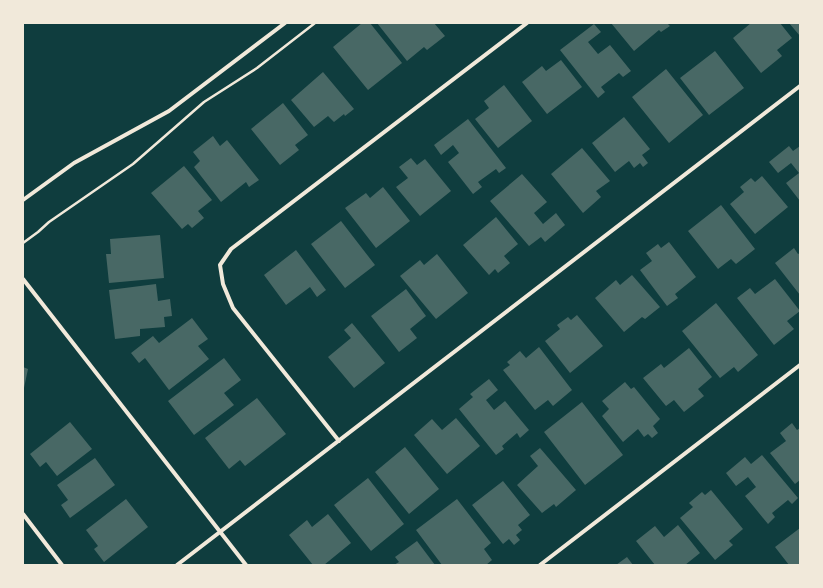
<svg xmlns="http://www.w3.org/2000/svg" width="823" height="588" viewBox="0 0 823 588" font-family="'Space Grotesk',sans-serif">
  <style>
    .building { fill: #486865 }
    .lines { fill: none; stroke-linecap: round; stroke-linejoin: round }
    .path { stroke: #f1e9da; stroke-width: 2.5 }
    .minor { stroke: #f1e9da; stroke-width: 4 }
  </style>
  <rect width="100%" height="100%" fill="#0f3d3e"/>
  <path class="building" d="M362 23H370L402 63 368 90 333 47Z
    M377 23H434L445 36 427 50 424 47 407 61Z
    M611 23H667L670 26 661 32 659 30 634 51Z
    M751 23H780L792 38 777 50 782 56 761 73 733 38Z
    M789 23H800V36Z
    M594 24 601 32 588 42 598 54 610 45 631 71 623 77 619 73 601 87 605 92 598 98 560 50Z
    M715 51 744 88 709 115 680 78Z
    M561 60 582 87 547 114 522 82 542 66 546 71Z
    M666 69 703 115 669 143 632 97Z
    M323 72 354 109 345 116 344 114 334 122 328 116 314 127 291 100Z
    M504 85 532 121 498 148 475 119 489 108 484 101Z
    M283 103 308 135 295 145 299 150 280 165 251 129Z
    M624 117 650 149 642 155 648 163 643 167 640 163 634 168 629 161 615 172 592 143Z
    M468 119 506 168 499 173 496 169 478 182 482 187 473 194 448 162 459 153 453 145 441 155 434 145Z
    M213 136 220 146 227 140 259 180 249 187 246 182 221 202 194 167 200 161 193 152Z
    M789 146 793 151 800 146V201L786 183 799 173 791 163 778 173 769 162Z
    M582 148 610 181 596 191 601 197 583 213 551 174Z
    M411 158 417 165 425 159 451 191 420 216 396 187 408 178 399 167Z
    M184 166 212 200 198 211 204 218 192 228 188 224 182 229 151 193Z
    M522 174 547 202 534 213 543 224 556 213 565 225 545 242 541 237 529 246 490 201Z
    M762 176 788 207 755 234 730 204 744 192 740 187 751 178 755 182Z
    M383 187 410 221 376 248 345 208 366 193 370 198Z
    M721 205 755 249 736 264 731 259 718 269 688 231Z
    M496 217 518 244 504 256 510 263 498 273 495 269 489 275 463 245Z
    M341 221 375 265 345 288 311 244Z
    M160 235 164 278 109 283 106 254H111L110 239Z
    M669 242 696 277 675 294 678 298 667 306 640 270 652 261 646 253 658 244 661 248Z
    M794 248 798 254 800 253V295L775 263Z
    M296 250 326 290 317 297 310 287 286 305 264 275Z
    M437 254 468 293 436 319 400 276 420 260 424 265Z
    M632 275 660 307 645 319 642 317 624 332 595 298 616 280 620 285Z
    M775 279 800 311 787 321 794 329 774 345 737 298 750 288 755 294Z
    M156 284 158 301 170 299 172 316 164 317 165 327 140 329V336L115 339 109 290Z
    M406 289 426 316 410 329 417 338 399 352 371 316Z
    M716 303 758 355 738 372 734 367 720 378 682 331Z
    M577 315 603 346 570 373 545 341 560 329 557 325 568 317 571 320Z
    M192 318 208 339 198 346 209 359 169 390 145 358 139 363 131 353 153 336 159 343Z
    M352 323 385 363 354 388 328 357 351 338 344 330Z
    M539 347 572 390 553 406 548 400 535 410 503 370 510 365 507 362 520 351 526 358Z
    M689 348 712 377 698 389 704 396 684 412 674 400 666 406 643 378 661 364 664 368Z
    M224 358 241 380 224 393 234 405 194 435 168 401Z
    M23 367 28 369 24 388H23Z
    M489 379 498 390 486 400 494 410 505 401 529 430 520 438 517 433 502 446 504 449 496 455 459 409 473 397 470 394Z
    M625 382 631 389 634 387 660 419 653 426 658 433 652 438 648 434 644 437 638 429 623 442 602 416 609 409 602 401Z
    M257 398 286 434 245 466 240 460 229 469 205 438Z
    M582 402 623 455 585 485 544 432Z
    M456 418 480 446 447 474 414 435 432 419 442 430Z
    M70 422 92 449 57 476 46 462 40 467 30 454Z
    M792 423 797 430 800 428V480L795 484 770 453 786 441 780 433Z
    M405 447 439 489 409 514 375 472Z
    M540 448 576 490 556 507 554 504 542 513 517 485 538 466 530 456Z
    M762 455 798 498 792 504 788 500 772 513 775 517 768 524 745 496 756 487 748 477 736 486 726 473 745 457 751 464Z
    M95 458 115 485 70 518 61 505 68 500 57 485Z
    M368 478 404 524 371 551 334 505Z
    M503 481 530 515 518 525 522 530 516 535 520 540 514 545 509 539 503 544 472 505Z
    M711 490 743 529 729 541 733 545 715 560 680 518 693 507 689 503 702 492 705 495Z
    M126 499 148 527 104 562 94 549 98 546 86 530Z
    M457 499 491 543 484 549 492 560 486 565H442L416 530Z
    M328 514 351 543 324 565H313L289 535 307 520 312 527Z
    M678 525 700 553 685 565H655L636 541 655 526 664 537Z
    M800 528V565H789L775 547Z
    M417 541 435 565H394L399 562 395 557Z
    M627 557 633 565H616Z"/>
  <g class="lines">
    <path class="path" d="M23 243 38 232 49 222 133 164 204 102 257 68 315 23"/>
    <path class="minor" d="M23 200 74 163 169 111 285 23
      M23 279 246 565
      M339 441 233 308 223 284 220 265 231 249 527 23
      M23 514 62 565
      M177 565 800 86
      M540 565 800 365"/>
  </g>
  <rect width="823" height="588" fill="none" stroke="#f1e9da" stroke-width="48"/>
</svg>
